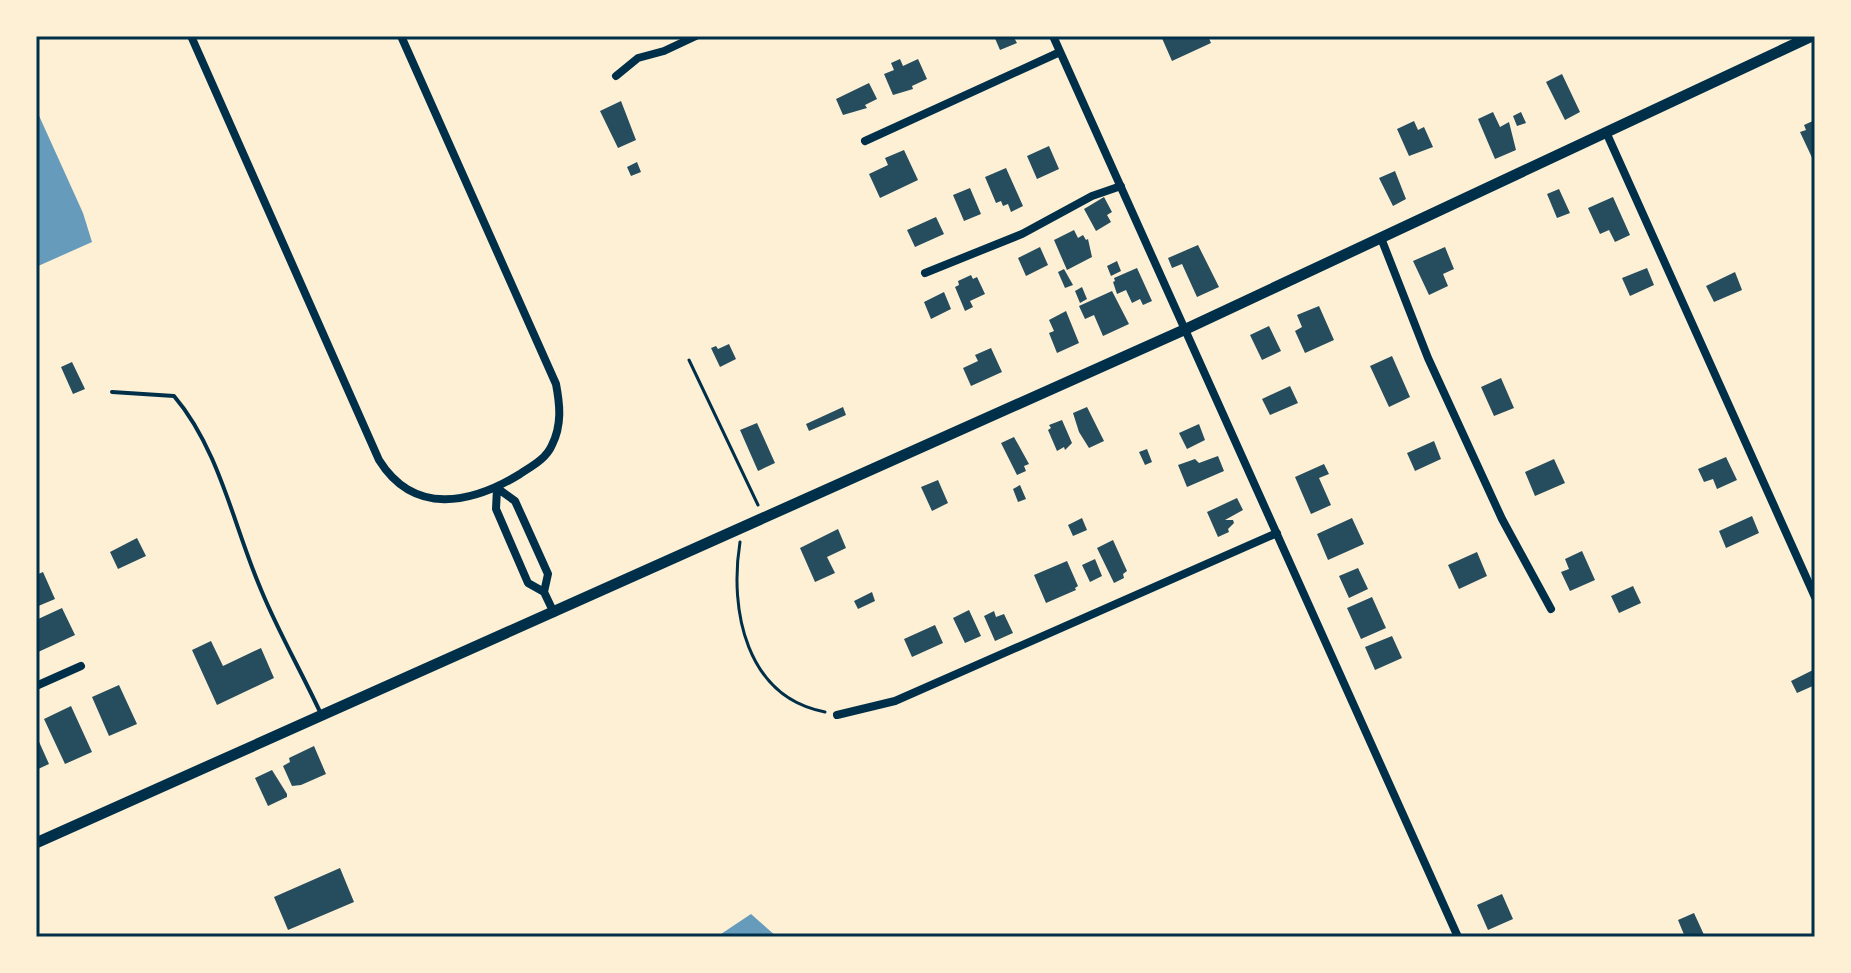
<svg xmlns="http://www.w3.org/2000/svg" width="1851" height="973" viewBox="0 0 1851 973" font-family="Signika,sans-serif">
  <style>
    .water { fill: #669bbc }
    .building { fill: #264d5e }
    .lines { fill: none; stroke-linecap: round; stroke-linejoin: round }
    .path { stroke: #003049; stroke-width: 3 }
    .service { stroke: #003049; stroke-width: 4 }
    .minor { stroke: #003049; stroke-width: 8 }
    .tertiary { stroke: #003049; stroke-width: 11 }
    .neatline { fill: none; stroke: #003049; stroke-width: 3 }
  </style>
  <rect width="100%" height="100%" fill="#fdf0d5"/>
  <path class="water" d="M36 109 83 213 92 242 36 267Z
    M751 914 777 937H719L721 934Z"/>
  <path class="building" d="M994 36H1013L1017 43 1000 50Z
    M1161 36H1208L1211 43 1172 61Z
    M900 59 903 66 918 59 927 79 912 86 913 89 893 95 884 74 894 70 891 63Z
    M1562 74 1580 112 1565 120 1546 82Z
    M869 83 877 99 865 105 867 108 843 115 836 99Z
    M621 101 636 140 618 148 600 111Z
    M1493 112 1500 127 1509 122 1516 150 1495 159 1478 119Z
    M1521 112 1526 123 1517 126 1513 116Z
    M1815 120V164L1800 132 1806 130 1804 125Z
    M1414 121 1418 130 1424 127 1433 147 1409 156 1397 129Z
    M1049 146 1059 169 1037 179 1027 156Z
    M904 150 918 180 880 198 869 174 888 165 885 158Z
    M637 162 641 172 631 176 627 167Z
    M1006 168 1023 206 1011 212 1008 204 1003 206 1001 201 996 203 985 177Z
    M1395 171 1406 199 1393 206 1379 178Z
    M970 188 981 214 964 221 953 195Z
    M1559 189 1570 213 1557 218 1547 194Z
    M1104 197 1112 212 1107 215 1111 222 1096 231 1084 209Z
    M1613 197 1630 235 1615 242 1609 230 1600 234 1588 208Z
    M936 217 944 234 915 247 907 230Z
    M1074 230 1078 238 1083 235 1086 240 1088 239 1092 257 1067 270 1054 240Z
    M1198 245 1219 287 1197 297 1182 264 1172 268 1168 258Z
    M1040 247 1048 265 1026 276 1018 258Z
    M1445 247 1454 269 1443 274 1448 286 1429 295 1413 261Z
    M1117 261 1121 271 1111 276 1107 266Z
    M1137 268 1152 301 1143 305 1140 299 1132 303 1126 290 1117 294 1113 282 1115 281 1114 278Z
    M1647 268 1654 285 1630 296 1622 278Z
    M1064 269 1073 285 1065 288 1058 272Z
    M1735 272 1742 290 1714 302 1706 286Z
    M971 275 973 279 977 277 985 294 970 301 973 307 965 311 955 287 959 285 958 281Z
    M1082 287 1087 299 1080 303 1075 291Z
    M1112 291 1129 324 1103 336 1094 315 1085 319 1079 306Z
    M944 292 951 309 931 319 924 302Z
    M1319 306 1334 340 1305 353 1295 331 1302 327 1297 315Z
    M1066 311 1079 343 1057 353 1049 333 1054 331 1049 320Z
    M1269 326 1281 351 1262 360 1250 335Z
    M729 344 736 359 720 367 711 348 716 346 718 349Z
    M991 348 1002 372 971 386 963 368 978 361 975 355Z
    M1392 356 1410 397 1389 407 1370 366Z
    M72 362 85 389 73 394 61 367Z
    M1501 378 1514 408 1494 416 1481 387Z
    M1290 386 1298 403 1270 415 1262 399Z
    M843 407 846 415 809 431 806 424Z
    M1087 407 1104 441 1089 448 1079 432 1073 413Z
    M1062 420 1072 443 1065 450 1064 447 1057 451 1048 430 1051 428 1049 425Z
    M757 423 775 463 758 471 740 430Z
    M1199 424 1205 440 1187 449 1179 433Z
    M1014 437 1029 464 1024 466 1026 471 1017 475 1001 443Z
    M1434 441 1441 459 1415 471 1407 453Z
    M1147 449 1152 462 1145 465 1139 452Z
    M1218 456 1224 471 1187 487 1178 465 1195 459 1199 463Z
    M1726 457 1737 480 1717 489 1713 479 1704 482 1698 469Z
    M1554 459 1565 483 1535 496 1525 472Z
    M1324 464 1329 474 1319 478 1331 505 1311 514 1295 477Z
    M938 480 948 503 932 511 921 487Z
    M1020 485 1026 499 1018 502 1013 489Z
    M1237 498 1243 510 1225 520H1233L1234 523 1228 529 1229 532 1218 537 1207 512Z
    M1752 516 1759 533 1726 548 1719 531Z
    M1082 518 1087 530 1073 536 1068 525Z
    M1352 518 1364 544 1328 560 1317 534Z
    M838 529 846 548 827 557 835 573 815 582 800 548Z
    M137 538 146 556 118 569 110 552Z
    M1113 540 1127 571 1123 574 1124 578 1114 583 1097 548Z
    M1582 551 1595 580 1570 591 1561 572 1569 569 1565 559Z
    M1477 552 1487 576 1459 589 1448 565Z
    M1095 559 1102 576 1090 582 1082 565Z
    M1067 561 1078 586 1075 588 1076 590 1046 603 1034 575Z
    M1358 568 1368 589 1349 598 1339 576Z
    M43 572 55 599 36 607V575Z
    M1633 586 1641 603 1619 613 1611 596Z
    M872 592 875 601 858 609 854 601Z
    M1372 597 1386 628 1361 639 1347 608Z
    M62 608 75 635 36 653V620Z
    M969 610 981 636 965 643 953 618Z
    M994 611 996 617 1004 614 1013 633 995 641 984 616Z
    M935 625 943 643 912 657 904 639Z
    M1392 636 1402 658 1375 670 1365 647Z
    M211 641 223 666 261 648 274 678 217 705 192 650Z
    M1815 669V685L1797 693 1791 681Z
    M119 685 137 724 109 736 92 697Z
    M71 706 92 752 65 764 44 719Z
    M36 735 49 764 36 770Z
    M314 746 326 774 301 785 292 786 283 766 290 762 289 758Z
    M272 770 287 794V797L268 806 255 778Z
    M340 868 354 902 288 930 274 897Z
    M1502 894 1513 919 1488 930 1477 905Z
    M1694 913 1705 937H1685L1678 920Z"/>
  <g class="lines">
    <path class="path" d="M689 360 758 505
      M740 542C729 610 746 697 825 712"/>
    <path class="service" d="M112 392 174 396C220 450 234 528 262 592 279 633 302 673 321 714"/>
    <path class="minor" d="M191 36 379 460C414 516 471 504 520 474 532 466 546 459 552 445 562 425 560 405 556 384L401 36
      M1053 36 1458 937
      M616 76 638 58 664 51 696 36
      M1606 132 1815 597
      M865 141 1060 52
      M1381 238 1428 358 1502 519 1551 609
      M925 273 1022 234 1092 196 1121 186
      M497 488 515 501 525 523 548 574 544 592 554 613
      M497 488 496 509 528 583 544 592
      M36 686 81 666
      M837 715 895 701 1277 533"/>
    <path class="tertiary" d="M36 843 1186 329 1812 36"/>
  </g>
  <rect width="1851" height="973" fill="none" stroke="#fdf0d5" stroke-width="76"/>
  <rect x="38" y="38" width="1775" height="897" class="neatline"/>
</svg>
